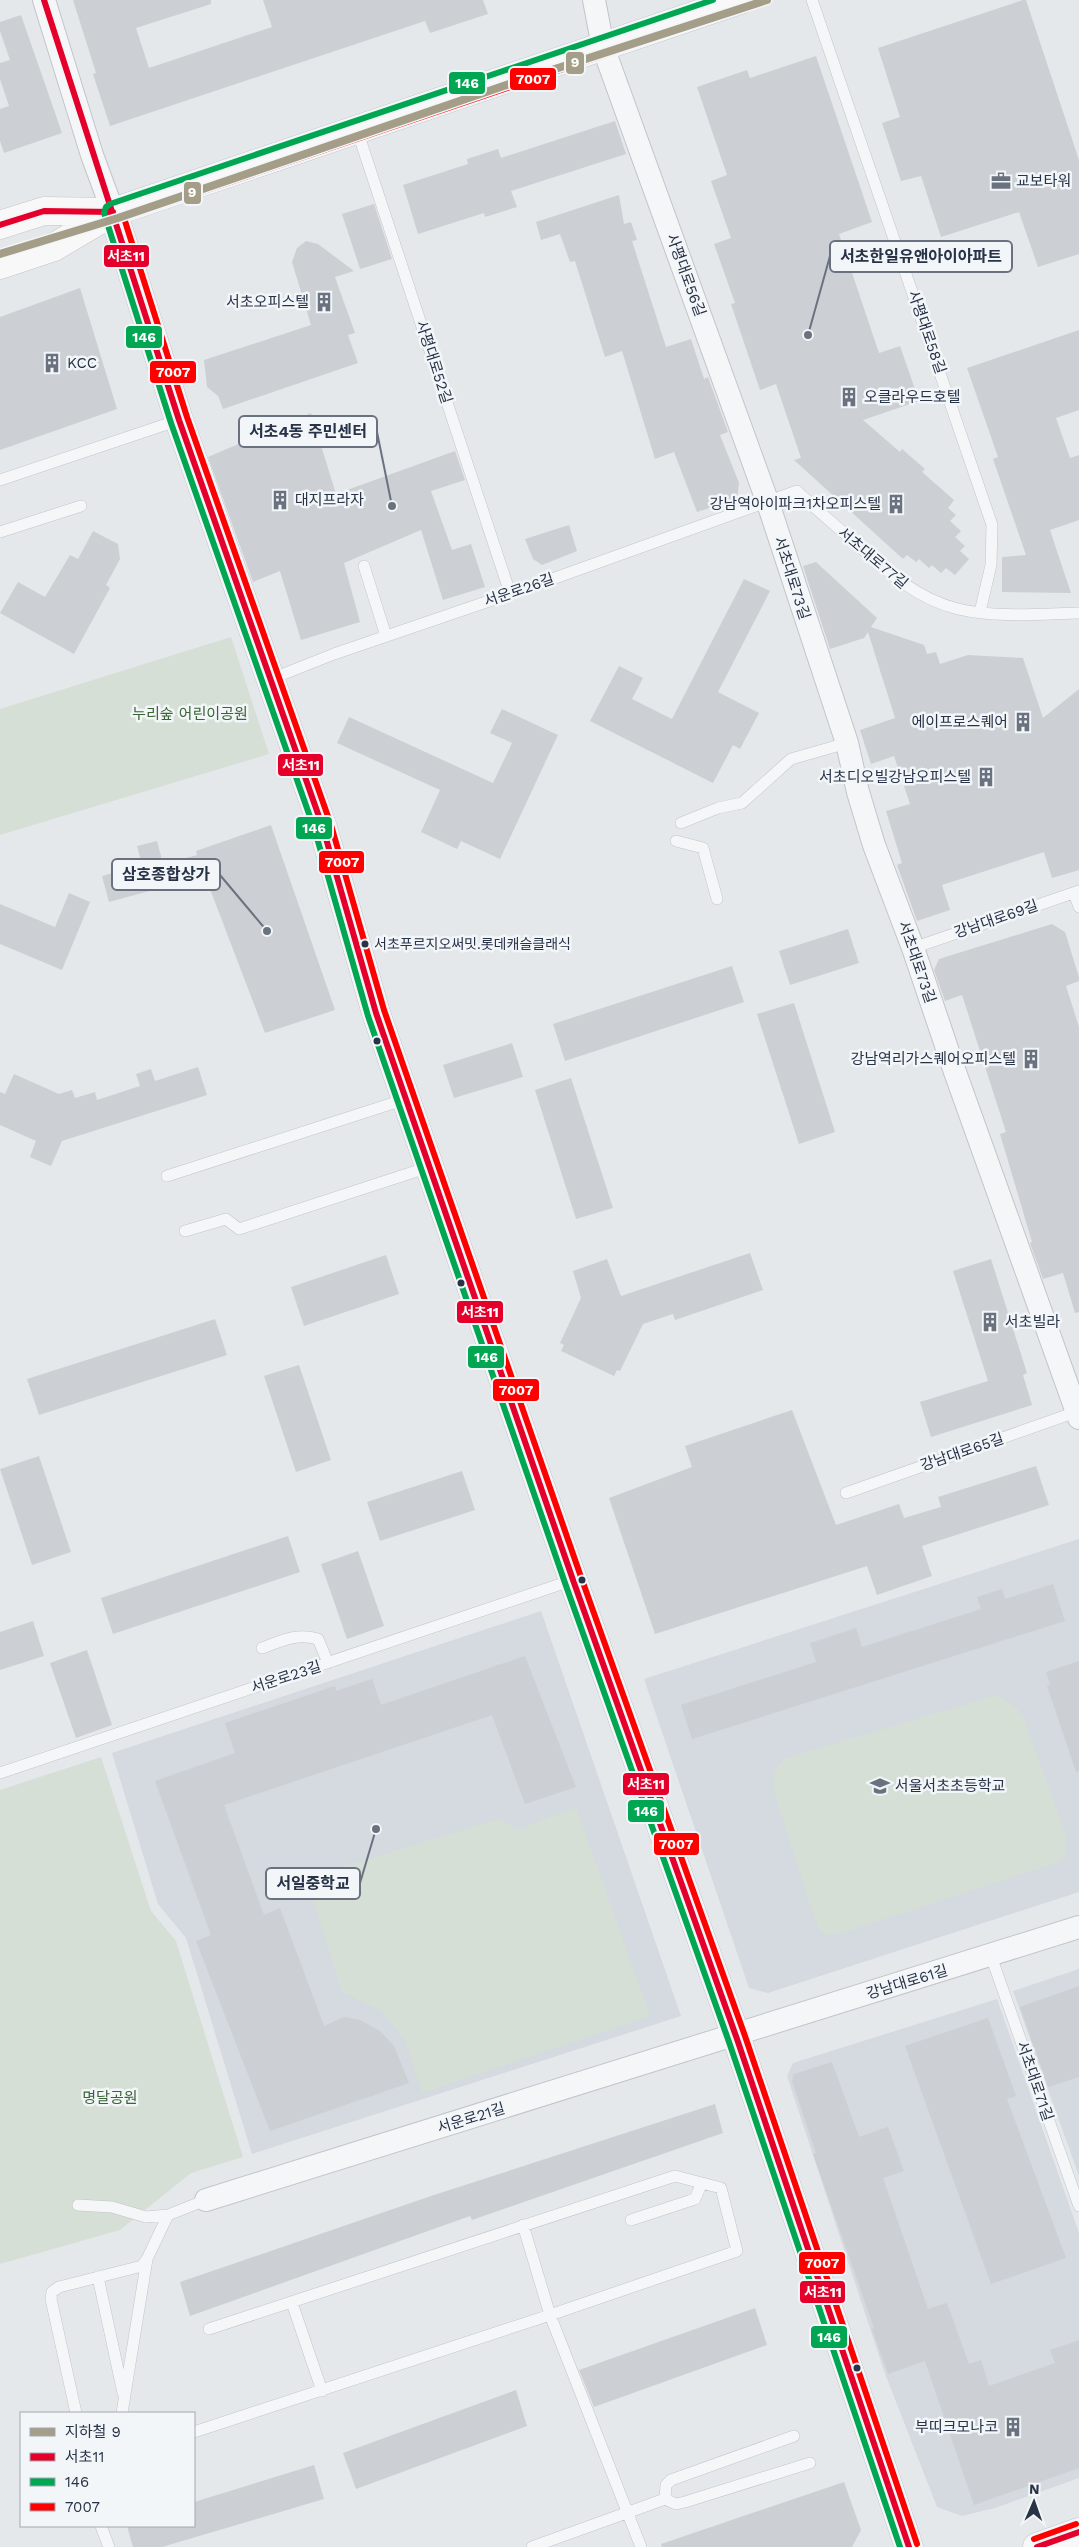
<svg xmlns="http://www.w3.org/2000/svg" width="1079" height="2547" viewBox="0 0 1079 2547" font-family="'Work Sans','Noto Sans KR',sans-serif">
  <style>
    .built { fill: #d5d9e0 }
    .green { fill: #d5dfd5 }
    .building { fill: #cccfd3 }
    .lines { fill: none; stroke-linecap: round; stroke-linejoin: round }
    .lane-casing { stroke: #c2c4c9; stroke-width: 12 }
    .street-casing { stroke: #c2c4c9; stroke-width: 24 }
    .secondary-casing { stroke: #c2c4c9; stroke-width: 29 }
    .primary-casing { stroke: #c1c4c9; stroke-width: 29 }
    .lane { stroke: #f5f6f7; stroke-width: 11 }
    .street { stroke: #f5f6f7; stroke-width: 22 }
    .secondary { stroke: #f8f8f9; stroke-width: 28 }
    .primary { stroke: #f8f8f9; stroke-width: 28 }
    .bus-1-casing { stroke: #f3f6f9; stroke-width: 10 }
    .bus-2-casing { stroke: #f3f6f9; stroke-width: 10 }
    .bus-3-casing { stroke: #f3f6f9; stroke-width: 10 }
    .bus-1 { stroke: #e4002b; stroke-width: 6 }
    .bus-2 { stroke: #00a651; stroke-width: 6 }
    .bus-3 { stroke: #f00; stroke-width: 6 }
    .metro-1-casing { stroke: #f3f6f9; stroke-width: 11 }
    .metro-1 { stroke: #a49d87; stroke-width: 8 }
    .bus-dot { fill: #283347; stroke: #f3f6f9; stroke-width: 2 }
    .labels { text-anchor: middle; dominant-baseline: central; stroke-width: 5; stroke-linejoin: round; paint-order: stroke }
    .bus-label { font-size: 14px; fill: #283347; stroke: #f3f6f9; text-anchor: start }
    .poi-label { font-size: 15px; fill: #283347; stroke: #f3f6f9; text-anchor: start }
    .street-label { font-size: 15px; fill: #283347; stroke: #f3f6f9 }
    .park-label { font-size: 15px; fill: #3b6534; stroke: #f3f6f9 }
    .leader { fill: none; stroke: #6a7280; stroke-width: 2 }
    .callout-dot { fill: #6a7280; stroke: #f3f6f9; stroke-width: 2 }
    .callout { fill: #f3f6f9; stroke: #6a7280; stroke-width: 2 }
    .callout-label { font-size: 16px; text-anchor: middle; font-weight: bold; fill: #283347 }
    .line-badge { stroke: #f3f6f9; stroke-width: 2 }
    .badge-label { font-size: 14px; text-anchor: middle; font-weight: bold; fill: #fff }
  </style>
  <rect width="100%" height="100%" fill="#e5e8eb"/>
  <path class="built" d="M1079 1539V1892L768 1993 749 1988 644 1679Z
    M541 1611 681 2016 252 2154 186 1938 158 1904 112 1753Z
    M1079 1969V2176L1013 1991Z
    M997 1999 1079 2233V2478L995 2508 962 2516 937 2507 884 2371 787 2076 793 2063Z"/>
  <path class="green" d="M231 637 269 754 0 835V709Z
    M997 1695 1016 1707 1023 1717 1065 1832 1066 1852 1062 1861 842 1933 826 1935 819 1930 815 1921 774 1791C772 1777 774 1767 786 1758Z
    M101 1757 151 1911 176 1941 243 2157 191 2173 120 2230 0 2264V1790Z
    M576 1807 650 2016 422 2093 405 2040 382 2011 342 1992 306 1878 499 1819 518 1830Z"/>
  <path class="building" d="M73 0H211V4L136 28 149 68 272 27 263 0H483L488 14 430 33 425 21 110 126 93 74 96 73Z
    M1023 0H1026L1079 160V254L1038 267 1019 212 941 237 921 176 901 181 882 123 900 117 878 48Z
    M21 15 62 133 4 153 0 141V109L9 106 0 79V63L10 60 0 31V22Z
    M816 56 872 222 839 234 879 353 900 346 919 401 863 420 900 452 902 449 925 469 922 472 954 500 948 508 956 515 950 521 961 531 955 537 965 546 960 551 969 559 955 575 946 568 941 573 932 565 929 568 919 559 916 562 907 555 903 559 794 460 801 458 776 384 760 390 731 304 735 303 714 244 731 238 711 181 727 175 697 87 747 70 750 78Z
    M615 121 626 154 511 191 517 207 485 217 484 213 418 234 403 185 468 164 467 159 498 149 501 158Z
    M619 195 624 224 631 222 637 240 632 241 666 347 691 339 704 379 708 377 728 432 720 435 739 483 737 499 697 512 674 452 655 459 622 351 605 357 575 261 570 262 560 234 541 240 536 222Z
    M374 204 392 259 360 269 342 214Z
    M306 241 318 244 354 271 335 277 355 333 348 335 358 363 223 409 218 396 207 387 204 360 311 325 292 262 297 248Z
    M80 288 117 409 0 450V317Z
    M1079 330V410L1056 418 1070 458 1079 455V520L1050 530 1071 593 1002 592V557L1026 555 993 459 998 457 967 368Z
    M311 413 336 494 455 451 465 480 431 491 452 550 471 544 485 587 443 600 421 530 344 563 360 622 301 640 280 571 253 582 208 457Z
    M569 525 577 551 542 565 533 559 525 539Z
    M93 531 118 544 120 559 106 585 110 588 74 654 0 613 18 582 45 597 70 555 78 559Z
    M816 562 877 618 871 627 924 645 927 654 936 652 940 664 968 655 1023 658 1043 718 1079 689V870L1052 878 1044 852 942 885 950 910 917 921 897 865 902 863 886 811 910 804 894 756 871 764 860 730 895 718 868 632 864 638 830 649 803 566Z
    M744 579 770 591 718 692 759 713 740 749 733 745 713 783 590 721 619 666 643 678 632 699 672 719Z
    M502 709 558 735 500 859 461 841 457 849 421 832 440 790 337 743 349 717 493 783 512 743 490 733Z
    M271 825 335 1010 265 1033 205 876 109 902 102 876 142 865 137 846 157 841 163 864 197 855 196 851Z
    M69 893 90 902 62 970 0 944V904L55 927Z
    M1052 924 1065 932 1079 977V981L1066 986 1079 1027V1312L1075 1313 1063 1273 1043 1279 1030 1243 1032 1242 1000 1134 1006 1132 962 995 945 1001 934 970 939 959Z
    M848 929 859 963 790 985 779 951Z
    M732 966 744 1002 565 1061 553 1024Z
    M794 1003 835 1132 799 1144 757 1014Z
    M512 1043 523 1077 454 1098 443 1065Z
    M198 1067 207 1095 62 1141 51 1166 30 1157 36 1141 0 1125V1092L5 1094 14 1074 59 1094 72 1090 75 1098 95 1092 97 1100 140 1086 136 1074 151 1069 155 1081Z
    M571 1078 613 1208 576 1219 535 1090Z
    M750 1253 763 1290 675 1320 673 1314 643 1324 620 1371 617 1370 614 1376 561 1351 564 1345 560 1343 581 1298 573 1271 607 1259 621 1296Z
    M386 1255 399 1294 304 1326 291 1287Z
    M991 1259 1027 1373 1023 1375 1032 1405 931 1437 920 1402 988 1381 953 1271Z
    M215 1319 227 1355 39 1415 27 1379Z
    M299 1365 331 1460 296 1472 264 1376Z
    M792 1410 836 1525 899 1504 904 1518 941 1507 938 1497 1036 1466 1049 1505 922 1546 932 1576 877 1595 867 1566 655 1634 609 1498 692 1467 685 1446Z
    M39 1456 71 1552 32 1565 0 1469Z
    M462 1471 475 1510 380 1541 367 1502Z
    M288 1536 300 1572 113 1634 101 1598Z
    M358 1551 384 1626 347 1639 321 1564Z
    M1053 1584 1065 1621 692 1739 681 1705 816 1662 810 1643 856 1628 862 1647 981 1609 977 1597 1002 1589 1005 1599Z
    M33 1621 44 1656 0 1670V1632Z
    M87 1650 112 1725 76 1738 50 1663Z
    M525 1656 576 1787 525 1804 492 1715 224 1805 264 1915 280 1908 324 2026 344 2017 360 2020 380 2031 394 2046 409 2083 270 2131 196 1941 211 1935 155 1781 235 1753 225 1723 335 1686 336 1691 372 1679 381 1705Z
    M1079 1661V1771L1076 1772 1047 1686 1050 1685 1046 1672Z
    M1079 1986V2077L1048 2087 1020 2007Z
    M988 2018 1016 2096 1007 2099 1066 2258 991 2284 905 2046Z
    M832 2062 859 2137 888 2127 904 2171 883 2178 928 2309 947 2303 969 2364 981 2360 989 2386 1055 2363 1050 2350 1079 2340V2468L974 2505 925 2361 888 2374 872 2329 874 2328 813 2154 816 2153 792 2081 794 2074Z
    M715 2104 723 2133 472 2220 470 2216 190 2316 180 2282 431 2196Z
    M755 2308 767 2345 594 2407 579 2370Z
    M516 2390 527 2426 356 2489 343 2453Z
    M314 2465 324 2499 162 2547H133L127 2526H194V2502Z
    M844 2482 861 2530 852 2547H662L661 2544Z"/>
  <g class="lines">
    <defs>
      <path id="lane" d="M812 0 992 525 991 565 980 612
        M357 130 510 593
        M0 480 179 420
        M0 532 81 506
        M364 566 386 636
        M271 679 334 654 530 587 797 491C814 508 833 523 851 539 883 568 914 598 958 609 996 618 1040 614 1079 613
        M681 823 718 808 742 803 791 759 847 743
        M676 841 703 848 717 899
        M1074 893 1079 907
        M913 948 1079 891
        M167 1176 406 1099
        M185 1231 226 1219 239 1229 429 1167
        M846 1493 1079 1411
        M262 1648C284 1640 296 1633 318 1639L328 1663
        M0 1773 573 1580
        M991 1956 1079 2206
        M78 2205 112 2207 146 2217 168 2215
        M631 2220 695 2199 701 2185
        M523 2225 550 2315 641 2547
        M98 2277 123 2393
        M292 2303 322 2391
        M76 2413 51 2299 52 2292 59 2287 142 2266 147 2259
        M122 2413 147 2259 168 2215 206 2200
        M194 2432 550 2315 737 2251 721 2188 675 2176 209 2329
        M794 2436 671 2480 666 2485 665 2499 676 2504 685 2502 810 2463
        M101 2526 109 2547
        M532 2547 665 2499"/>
      <path id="street" d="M44 0 92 155 113 212
        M594 0 603 47 768 503 847 743 858 792 874 845 913 948 955 1072 1079 1418
        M206 2200 1079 1927"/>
      <path id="secondary" d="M113 212 179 420 323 828 376 1013 573 1580 737 2039 909 2547"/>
      <path id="primary" d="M0 225 44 211 113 212
        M0 265 54 247 113 212 740 0
        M1037 2547 1079 2532"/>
    </defs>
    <use href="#lane" class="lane-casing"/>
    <use href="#street" class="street-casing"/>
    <use href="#secondary" class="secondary-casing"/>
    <use href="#primary" class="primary-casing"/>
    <use href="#lane" class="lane"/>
    <use href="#street" class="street"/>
    <use href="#secondary" class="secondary"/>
    <use href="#primary" class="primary"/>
    <defs>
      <path id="bus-1" d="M44 0 179 420 323 828 376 1013 573 1580 737 2039 909 2547
        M0 225 44 211 113 212
        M1037 2547 1079 2532"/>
      <path id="bus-2" d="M713 0 110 204 106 207 104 213 171 423 315 831 368 1016 565 1583 729 2042 900 2547"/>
      <path id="bus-3" d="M743 8 124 218 187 417 331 825 384 1010 581 1577 745 2036 917 2544
        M1034 2539 1076 2524"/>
    </defs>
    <use href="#bus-1" class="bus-1-casing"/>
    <use href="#bus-2" class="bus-2-casing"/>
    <use href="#bus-3" class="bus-3-casing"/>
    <use href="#bus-1" class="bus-1"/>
    <use href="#bus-2" class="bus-2"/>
    <use href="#bus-3" class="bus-3"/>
    <defs>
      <path id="metro-1" d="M0 254 118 218 515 82 767 0"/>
    </defs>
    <use href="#metro-1" class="metro-1-casing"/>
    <use href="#metro-1" class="metro-1"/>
  </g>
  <defs>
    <symbol id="office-bare" viewBox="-9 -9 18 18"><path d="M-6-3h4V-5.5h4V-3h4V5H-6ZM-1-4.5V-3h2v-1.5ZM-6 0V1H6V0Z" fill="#6a7280" stroke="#f3f6f9" stroke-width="2.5" paint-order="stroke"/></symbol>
    <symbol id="building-bare" viewBox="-9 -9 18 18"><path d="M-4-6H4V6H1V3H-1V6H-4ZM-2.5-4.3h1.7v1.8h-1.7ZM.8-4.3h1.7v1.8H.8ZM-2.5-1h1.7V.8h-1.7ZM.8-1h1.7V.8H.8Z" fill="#6a7280" stroke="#f3f6f9" stroke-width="2.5" paint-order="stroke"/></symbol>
    <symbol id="school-bare" viewBox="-9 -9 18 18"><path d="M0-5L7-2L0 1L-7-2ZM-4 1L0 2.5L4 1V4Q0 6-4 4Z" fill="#6a7280" stroke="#f3f6f9" stroke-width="2.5" paint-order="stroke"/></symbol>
  </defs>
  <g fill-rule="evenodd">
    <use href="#office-bare" x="987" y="167" width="28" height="28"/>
    <use href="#building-bare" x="310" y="288" width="28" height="28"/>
    <use href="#building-bare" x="38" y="349" width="28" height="28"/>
    <use href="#building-bare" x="835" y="383" width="28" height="28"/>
    <use href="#building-bare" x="266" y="486" width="28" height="28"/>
    <use href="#building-bare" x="882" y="490" width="28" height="28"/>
    <use href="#building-bare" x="1009" y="708" width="28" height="28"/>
    <use href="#building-bare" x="972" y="763" width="28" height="28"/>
    <use href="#building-bare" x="1017" y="1045" width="28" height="28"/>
    <use href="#building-bare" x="976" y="1308" width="28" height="28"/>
    <use href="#school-bare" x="866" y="1772" width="28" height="28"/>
    <use href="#building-bare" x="999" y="2413" width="28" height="28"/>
  </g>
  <g class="bus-dot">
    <circle cx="365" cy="944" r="4.5"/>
    <circle cx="377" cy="1041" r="4.5"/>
    <circle cx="461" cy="1283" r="4.5"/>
    <circle cx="582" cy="1580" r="4.5"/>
    <circle cx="857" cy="2368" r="4.5"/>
  </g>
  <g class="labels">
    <g class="bus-label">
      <text x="374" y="944">서초푸르지오써밋.롯데캐슬클래식</text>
    </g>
    <g class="poi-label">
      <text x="1016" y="181">교보타워</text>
      <text x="309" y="302" text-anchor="end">서초오피스텔</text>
      <text x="67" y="363">KCC</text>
      <text x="864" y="397">오클라우드호텔</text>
      <text x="295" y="500">대지프라자</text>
      <text x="881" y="504" text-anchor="end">강남역아이파크1차오피스텔</text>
      <text x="1008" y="722" text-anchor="end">에이프로스퀘어</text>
      <text x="971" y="777" text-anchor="end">서초디오빌강남오피스텔</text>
      <text x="1016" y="1059" text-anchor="end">강남역리가스퀘어오피스텔</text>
      <text x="1005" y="1322">서초빌라</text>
      <text x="895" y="1786">서울서초초등학교</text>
      <text x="998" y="2427" text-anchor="end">부띠크모나코</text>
    </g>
    <g class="street-label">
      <text transform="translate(686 275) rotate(70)">사평대로56길</text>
      <text transform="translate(927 332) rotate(71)">사평대로58길</text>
      <text transform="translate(434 362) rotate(72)">사평대로52길</text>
      <text transform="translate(873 558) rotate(40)">서초대로77길</text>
      <text transform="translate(792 578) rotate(72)">서초대로73길</text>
      <text transform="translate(519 590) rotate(-19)">서운로26길</text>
      <text transform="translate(996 919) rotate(-19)">강남대로69길</text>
      <text transform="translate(917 962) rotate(71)">서초대로73길</text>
      <text transform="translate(962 1452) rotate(-19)">강남대로65길</text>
      <text transform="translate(286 1677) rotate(-18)">서운로23길</text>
      <text transform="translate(907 1982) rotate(-17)">강남대로61길</text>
      <text transform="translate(1035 2081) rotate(71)">서초대로71길</text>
      <text transform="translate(471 2118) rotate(-17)">서운로21길</text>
    </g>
    <g class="park-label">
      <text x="190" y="714">누리숲 어린이공원</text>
      <text x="110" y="2098">명달공원</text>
    </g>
  </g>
  <path class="leader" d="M808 335L830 256M392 506L377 432M267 931L220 875M376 1829L360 1883"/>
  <g class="callout-dot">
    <circle cx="808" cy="335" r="5"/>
    <circle cx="392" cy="506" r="5"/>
    <circle cx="267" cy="931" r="5"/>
    <circle cx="376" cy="1829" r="5"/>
  </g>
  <g class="callout">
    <rect x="830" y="241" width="182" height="31" rx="5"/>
    <rect x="239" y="416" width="138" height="31" rx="5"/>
    <rect x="112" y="859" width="108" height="31" rx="5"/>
    <rect x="266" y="1868" width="94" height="31" rx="5"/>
  </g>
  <g class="callout-label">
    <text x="921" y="262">서초한일유앤아이아파트</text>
    <text x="308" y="437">서초4동 주민센터</text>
    <text x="166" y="880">삼호종합상가</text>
    <text x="313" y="1889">서일중학교</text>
  </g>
  <g class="line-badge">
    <rect x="565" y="51" width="20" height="24" rx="5" fill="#a49d87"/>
    <rect x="509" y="67" width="48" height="24" rx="5" fill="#f00"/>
    <rect x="448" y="71" width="38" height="24" rx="5" fill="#00a651"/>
    <rect x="183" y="181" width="19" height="24" rx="5" fill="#a49d87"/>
    <rect x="103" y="244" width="47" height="24" rx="5" fill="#e4002b"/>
    <rect x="125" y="325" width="38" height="24" rx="5" fill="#00a651"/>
    <rect x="149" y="360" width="48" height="24" rx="5" fill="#f00"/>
    <rect x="277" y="753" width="47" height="24" rx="5" fill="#e4002b"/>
    <rect x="295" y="816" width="38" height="24" rx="5" fill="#00a651"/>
    <rect x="318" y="850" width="47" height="24" rx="5" fill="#f00"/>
    <rect x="456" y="1300" width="48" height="24" rx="5" fill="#e4002b"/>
    <rect x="467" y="1345" width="38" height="24" rx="5" fill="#00a651"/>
    <rect x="492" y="1378" width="48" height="24" rx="5" fill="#f00"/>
    <rect x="622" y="1772" width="48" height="24" rx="5" fill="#e4002b"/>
    <rect x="627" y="1799" width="38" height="24" rx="5" fill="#00a651"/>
    <rect x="653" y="1832" width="47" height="24" rx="5" fill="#f00"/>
    <rect x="798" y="2251" width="48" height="24" rx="5" fill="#f00"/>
    <rect x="799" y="2280" width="47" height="24" rx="5" fill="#e4002b"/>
    <rect x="810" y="2325" width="38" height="24" rx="5" fill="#00a651"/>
  </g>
  <g class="badge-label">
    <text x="575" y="67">9</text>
    <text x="533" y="84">7007</text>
    <text x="467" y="88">146</text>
    <text x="192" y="197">9</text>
    <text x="126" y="261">서초11</text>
    <text x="144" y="342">146</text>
    <text x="173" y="377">7007</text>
    <text x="301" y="770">서초11</text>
    <text x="314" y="833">146</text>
    <text x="342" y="867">7007</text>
    <text x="480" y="1317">서초11</text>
    <text x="486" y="1362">146</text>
    <text x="516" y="1395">7007</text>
    <text x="646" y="1789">서초11</text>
    <text x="646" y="1816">146</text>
    <text x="676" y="1849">7007</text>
    <text x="822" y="2268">7007</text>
    <text x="823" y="2297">서초11</text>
    <text x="829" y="2342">146</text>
  </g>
  <rect x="20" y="2412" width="175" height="115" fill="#f3f6f9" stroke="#a2a8b2"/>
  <rect x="30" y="2428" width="25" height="8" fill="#a49d87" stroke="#a2a8b2"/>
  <text x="65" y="2437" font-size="15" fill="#283347">지하철 9</text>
  <rect x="30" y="2453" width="25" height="8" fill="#e4002b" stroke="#a2a8b2"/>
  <text x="65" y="2462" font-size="15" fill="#283347">서초11</text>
  <rect x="30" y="2478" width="25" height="8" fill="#00a651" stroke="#a2a8b2"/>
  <text x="65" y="2487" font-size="15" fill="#283347">146</text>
  <rect x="30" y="2503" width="25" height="8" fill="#ff0000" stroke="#a2a8b2"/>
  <text x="65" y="2512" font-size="15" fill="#283347">7007</text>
  <g transform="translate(1034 2502) rotate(2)" stroke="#f3f6f9" stroke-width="4" paint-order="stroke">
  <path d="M0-4L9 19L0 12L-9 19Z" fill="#283347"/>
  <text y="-8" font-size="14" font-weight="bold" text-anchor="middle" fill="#283347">N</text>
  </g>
</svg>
